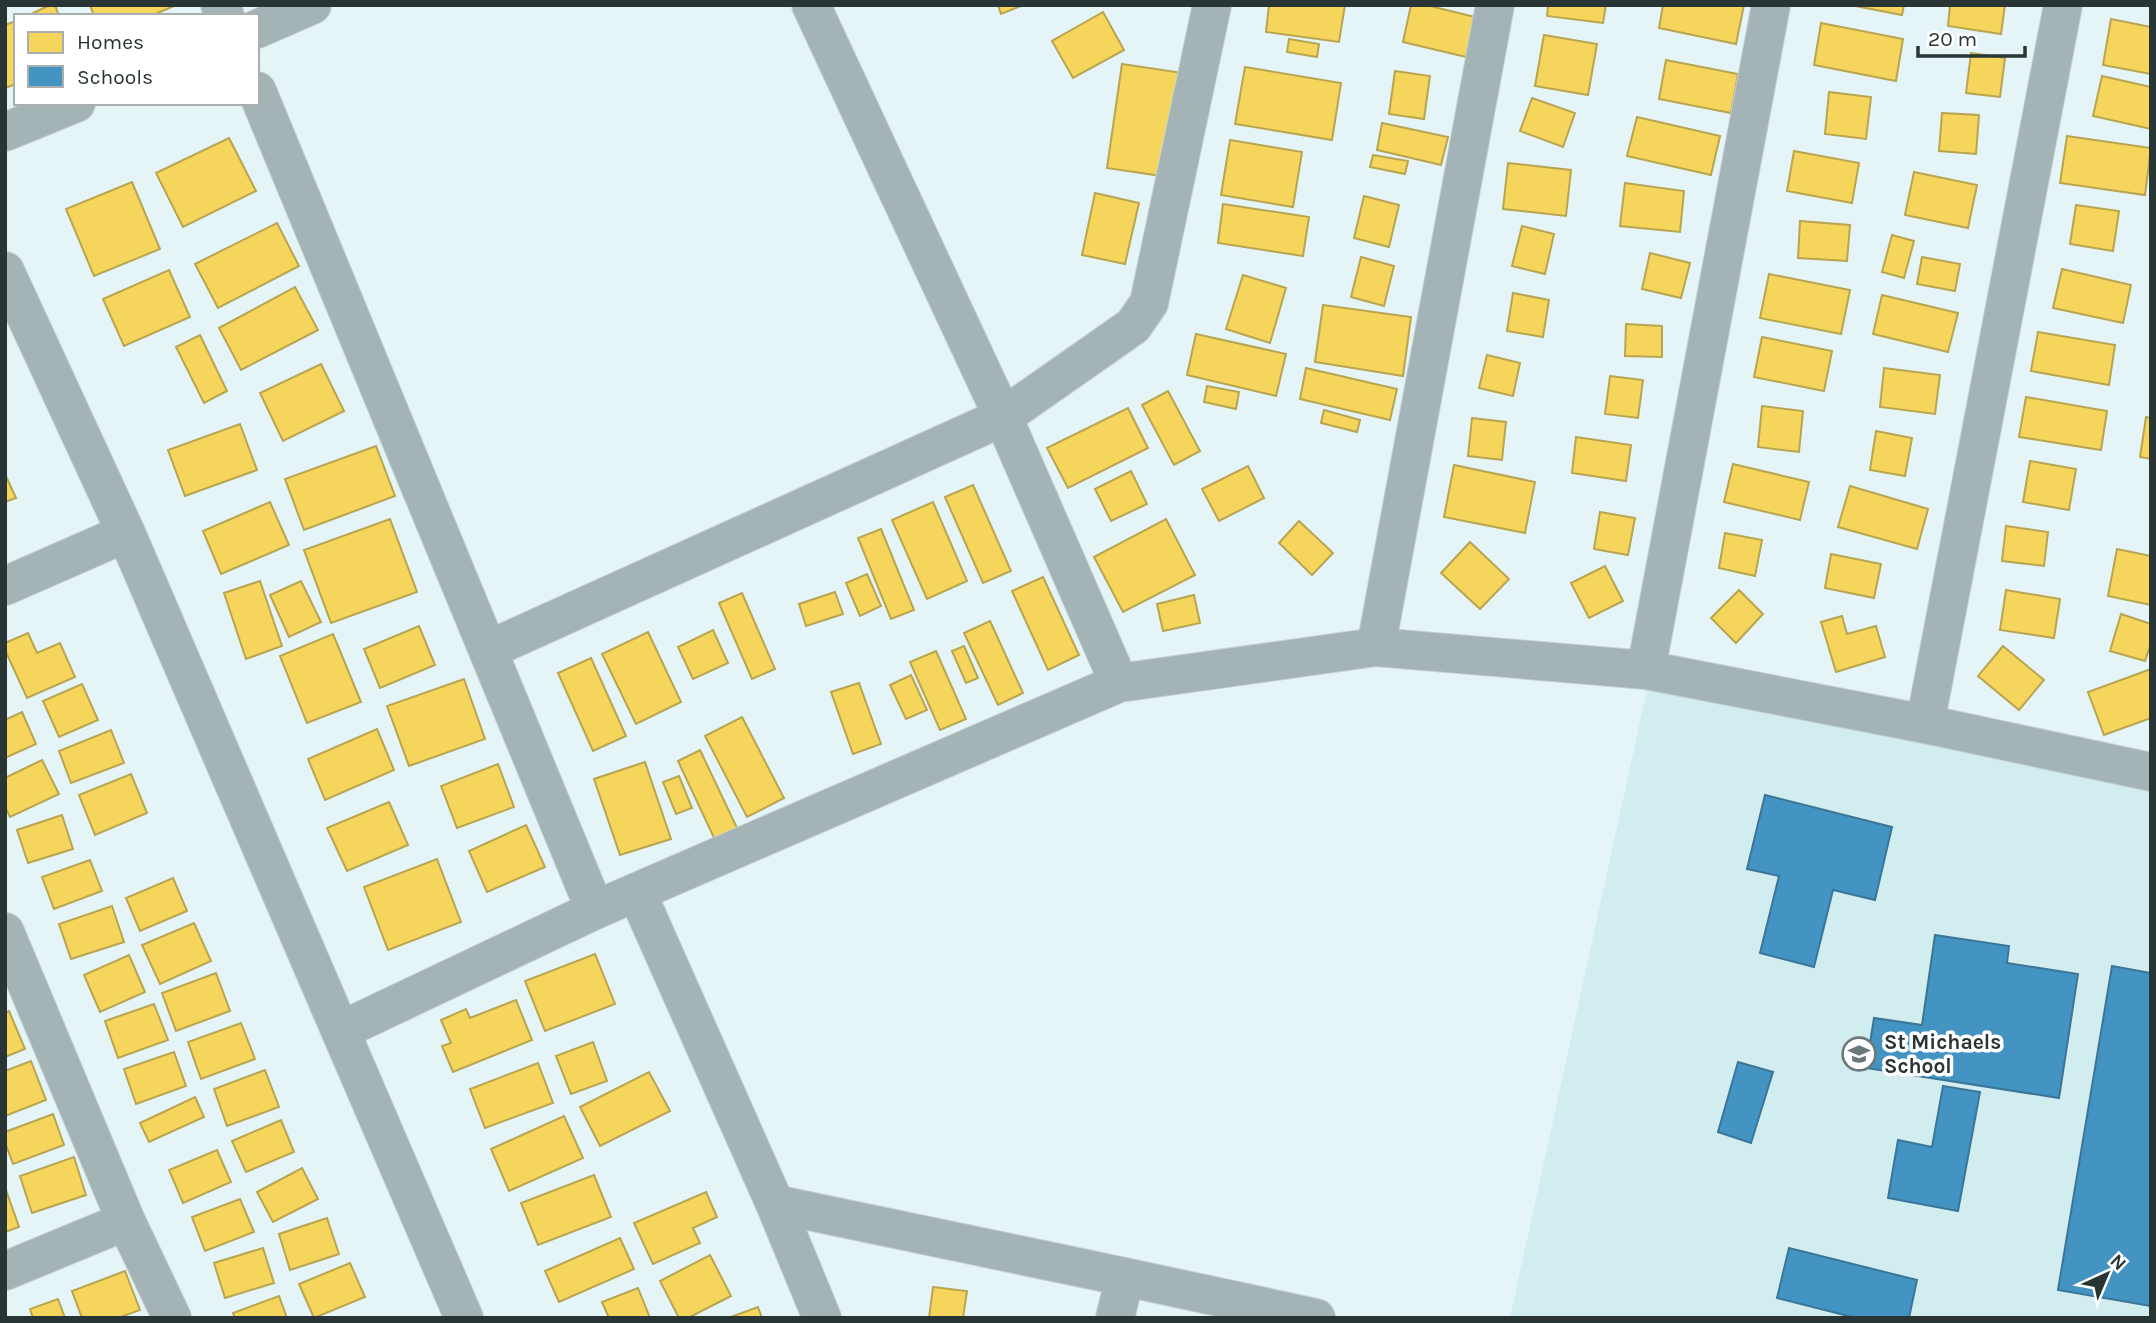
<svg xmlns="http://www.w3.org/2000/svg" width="2156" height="1323" viewBox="0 0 2156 1323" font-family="Karla,sans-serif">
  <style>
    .built { fill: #d2edf0 }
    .homes { fill: #f6d55c; stroke: #b8a550; stroke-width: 2 }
    .schools { fill: #4393c3; stroke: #3b7698; stroke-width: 2 }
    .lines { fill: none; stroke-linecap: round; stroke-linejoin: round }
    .minor-casing { stroke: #c5d1d2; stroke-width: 40 }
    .minor { stroke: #a4b3b5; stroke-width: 38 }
    .labels { text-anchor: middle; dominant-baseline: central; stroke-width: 7; stroke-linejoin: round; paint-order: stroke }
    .poi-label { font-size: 21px; font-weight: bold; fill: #293435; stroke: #fff; text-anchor: start }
  </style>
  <rect width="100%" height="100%" fill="#e5f4f6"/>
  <path class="built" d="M1648 685 2151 790V1318H1510Z"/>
  <path class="homes" d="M50 5H55L59 16H27Z
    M90 5H176L151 16H94Z
    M998 5H1023L1001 14Z
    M1269 5H1345L1339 42 1266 32Z
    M1411 5H1426L1475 17 1466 57 1403 42Z
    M1548 5H1606L1603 23 1547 16Z
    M1663 5H1744L1736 44 1659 28Z
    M1850 5H1904L1902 15Z
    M1950 5H2005L2001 34 1948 26Z
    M1103 12 1124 50 1073 78 1052 41Z
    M2111 19 2151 27V74L2103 65Z
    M16 21V84L5 88V25Z
    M1821 23 1903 39 1896 81 1814 65Z
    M1544 35 1597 44 1588 95 1535 86Z
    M1289 39 1319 44 1317 57 1287 52Z
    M1971 53 2005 58 2000 97 1966 93Z
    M1666 60 1738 74 1731 113 1659 99Z
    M1122 64 1183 73 1168 177 1107 168Z
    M1245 67 1341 83 1332 140 1235 124Z
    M1395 71 1430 76 1424 119 1389 114Z
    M2102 76 2151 87V129L2093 116Z
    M1829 92 1871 97 1866 139 1825 134Z
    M1532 98 1575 113 1563 147 1520 131Z
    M1942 113 1979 115 1976 154 1939 151Z
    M1637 117 1720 136 1711 175 1627 156Z
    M1382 123 1448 137 1441 165 1377 150Z
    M2067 136 2151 148 2145 195 2060 183Z
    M229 138 256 191 183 227 156 173Z
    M1230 140 1302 152 1293 207 1221 195Z
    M1794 151 1859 163 1852 203 1787 191Z
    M1373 155 1408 161 1405 174 1370 167Z
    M1508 163 1571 170 1566 216 1503 209Z
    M1914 172 1977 185 1968 228 1905 215Z
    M132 182 160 249 94 276 66 209Z
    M1625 183 1684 191 1680 232 1620 226Z
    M1095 193 1139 203 1125 264 1082 255Z
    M1364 196 1399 205 1389 247 1354 238Z
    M1223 204 1309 217 1303 256 1218 243Z
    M2076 205 2119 211 2113 251 2070 244Z
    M1800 221 1850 225 1847 261 1798 258Z
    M277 223 299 266 218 308 195 264Z
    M1522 226 1554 234 1545 274 1512 266Z
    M1892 235 1914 241 1904 278 1882 272Z
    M1650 253 1690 263 1681 298 1642 289Z
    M1361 257 1394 266 1384 306 1351 297Z
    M1922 257 1960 264 1955 291 1917 284Z
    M2062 269 2131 285 2123 323 2053 308Z
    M169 270 190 317 124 346 103 299Z
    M1769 274 1850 290 1841 334 1760 318Z
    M1243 275 1286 288 1270 343 1226 329Z
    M295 287 318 330 241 370 219 328Z
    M1513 293 1549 300 1543 337 1507 331Z
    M1882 295 1958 313 1948 352 1873 334Z
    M1323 305 1411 317 1403 376 1315 362Z
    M1626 324 1662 326V357L1625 356Z
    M2038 332 2115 345 2109 385 2031 371Z
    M1196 334 1286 354 1276 396 1187 375Z
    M200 335 227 391 204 403 176 347Z
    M1762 337 1832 351 1824 391 1754 377Z
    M1487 355 1520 363 1513 396 1479 388Z
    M321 364 344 411 283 441 260 393Z
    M1306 368 1397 389 1390 420 1300 399Z
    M1884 368 1940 375 1935 414 1880 407Z
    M1610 376 1643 380 1638 418 1605 414Z
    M1207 386 1239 392 1236 409 1204 402Z
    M1168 391 1200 451 1174 465 1142 405Z
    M2026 397 2107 411 2101 450 2019 437Z
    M1762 406 1803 411 1799 452 1758 447Z
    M1128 408 1148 448 1068 488 1047 448Z
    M1324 410 1360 420 1357 432 1321 423Z
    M2146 417 2151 418V459L2140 457Z
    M1472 418 1506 422 1502 460 1468 456Z
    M240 424 257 470 185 496 168 450Z
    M1876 431 1912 438 1905 476 1870 470Z
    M1576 437 1631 445 1626 481 1572 473Z
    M376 446 395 496 304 530 285 479Z
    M2030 461 2076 469 2069 510 2023 502Z
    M1733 464 1809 482 1800 520 1724 502Z
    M1454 465 1535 482 1525 533 1444 517Z
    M1248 466 1264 498 1219 521 1202 489Z
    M1131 471 1147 504 1111 521 1095 489Z
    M5 474 16 498 5 502Z
    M973 485 1011 571 983 583 945 497Z
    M1850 486 1928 509 1917 549 1838 527Z
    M270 502 289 545 221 574 203 531Z
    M933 502 967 581 927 599 892 520Z
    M1600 512 1635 518 1628 555 1594 549Z
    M390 519 417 592 331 623 304 550Z
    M1166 519 1195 575 1123 612 1094 557Z
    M1299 521 1333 553 1312 575 1279 543Z
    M2006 526 2048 532 2044 566 2002 561Z
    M881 529 914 610 891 619 858 538Z
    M1725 533 1762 540 1755 576 1719 568Z
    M1470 542 1509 579 1480 609 1441 573Z
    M2117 549 2151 556V605L2108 596Z
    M1831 554 1881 564 1874 598 1825 588Z
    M1605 566 1623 601 1589 618 1571 583Z
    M867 574 881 606 860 616 846 583Z
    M1043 577 1079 655 1048 670 1012 591Z
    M260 581 282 646 246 659 224 593Z
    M301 581 321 622 289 637 270 595Z
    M1739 590 1763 614 1736 643 1711 618Z
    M2006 590 2060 599 2054 638 2000 630Z
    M835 592 843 614 806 626 799 604Z
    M742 593 775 669 752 679 719 603Z
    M1194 595 1200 623 1163 631 1157 604Z
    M2121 614 2151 624V643L2145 661 2110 651Z
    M1842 616 1847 634 1876 626 1885 657 1836 672 1821 622Z
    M990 621 1023 693 998 705 964 633Z
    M419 626 435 665 380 688 364 649Z
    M713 630 728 663 693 679 678 647Z
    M648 632 681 702 636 724 602 654Z
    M28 633 37 653 60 643 75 677 27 698 5 650V643Z
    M333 634 361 702 307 723 280 656Z
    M964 646 978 678 966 683 952 651Z
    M2003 646 2044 680 2019 710 1978 676Z
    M936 651 966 719 940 730 910 662Z
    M591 658 626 736 593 751 558 673Z
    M2151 669V718L2104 735 2088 692Z
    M911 675 927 710 906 719 890 685Z
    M464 679 485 739 409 766 387 706Z
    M859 683 881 744 853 754 831 692Z
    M82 684 98 720 59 737 43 701Z
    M22 712 36 744 5 758V720Z
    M742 717 784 798 747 817 705 736Z
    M377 729 394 770 325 800 308 759Z
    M111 730 124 763 71 783 59 751Z
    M700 750 738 830 715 840 678 761Z
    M42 760 59 794 10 817 5 807V778Z
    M645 762 671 839 620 855 594 779Z
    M498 764 514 807 457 828 441 786Z
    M131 774 147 813 95 835 79 795Z
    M679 776 692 808 676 814 663 782Z
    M389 802 408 845 347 871 327 828Z
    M62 815 73 849 28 863 17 830Z
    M526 825 545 867 487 892 469 851Z
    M437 859 461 922 388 950 364 887Z
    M90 860 102 891 54 909 42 877Z
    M173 878 187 911 140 931 126 898Z
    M112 906 124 942 71 959 59 924Z
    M194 923 211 961 160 984 142 945Z
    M595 954 615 1004 545 1031 525 981Z
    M129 955 145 992 100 1012 84 975Z
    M216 973 230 1011 176 1031 162 993Z
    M516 1000 532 1040 453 1072 442 1046 451 1043 441 1020 466 1009 470 1018Z
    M154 1004 168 1040 118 1058 105 1021Z
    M9 1011 25 1049 5 1057V1013Z
    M241 1023 255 1059 201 1079 188 1042Z
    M593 1042 607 1081 571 1094 556 1056Z
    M174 1052 186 1086 136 1104 124 1069Z
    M31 1061 46 1100 5 1116V1071Z
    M538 1063 553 1103 485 1128 470 1089Z
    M265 1070 279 1107 227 1126 214 1089Z
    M649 1072 670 1111 600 1146 580 1107Z
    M195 1097 204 1117 149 1142 140 1123Z
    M53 1114 64 1145 13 1164 5 1142V1132Z
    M564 1116 583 1158 509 1191 491 1149Z
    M281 1120 294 1152 246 1172 232 1141Z
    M217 1150 231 1182 183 1203 169 1170Z
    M74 1157 86 1195 32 1213 20 1176Z
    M302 1168 318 1199 273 1222 257 1192Z
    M594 1175 611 1217 538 1245 521 1203Z
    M6 1190 19 1227 5 1232V1191Z
    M706 1192 717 1217 693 1228 700 1243 653 1264 634 1223Z
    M240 1199 254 1232 205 1251 192 1217Z
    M327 1218 339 1254 290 1270 279 1234Z
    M620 1238 634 1269 559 1302 545 1271Z
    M263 1248 274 1283 225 1298 214 1263Z
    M710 1255 731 1296 688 1318H679L660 1281Z
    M350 1263 365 1297 314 1318 299 1284Z
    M125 1271 140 1310 118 1318H82L72 1291Z
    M933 1287 967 1291 963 1318H929Z
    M638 1288 650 1318H609L602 1302Z
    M279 1296 287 1318H235L233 1313Z
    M58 1299 65 1318H33L30 1309Z
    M758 1307 762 1318H728Z"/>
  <path class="schools" d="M1765 795 1892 827 1875 900 1833 890 1814 967 1760 953 1779 876 1747 869Z
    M1935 935 2009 946 2007 963 2078 974 2059 1098 1866 1068 1874 1018 1922 1025Z
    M2112 966 2151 973V1306L2058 1290Z
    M1738 1062 1773 1072 1751 1143 1718 1132Z
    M1943 1086 1980 1092 1958 1211 1888 1198 1898 1140 1932 1147Z
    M1789 1248 1917 1280 1909 1318H1856L1777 1298Z"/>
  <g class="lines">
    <defs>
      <path id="minor" d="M220 5 225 16
        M811 5 1003 417 1119 683
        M1771 5 1646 670 1925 724 2151 772
        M257 29 312 5
        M257 91 595 910 342 1030
        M5 132 76 103
        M5 271 126 533 464 1318
        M5 586 126 533
        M1376 647 1495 5
        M488 650 1003 417 1133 326 1149 303 1212 5
        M1925 724 2063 5
        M637 893 775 1204 822 1318
        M595 910 1119 683 1376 647 1646 670
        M5 932 126 1221 172 1318
        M775 1204 1125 1277
        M5 1271 126 1221
        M1115 1318 1125 1277 1316 1318"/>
    </defs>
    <use href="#minor" class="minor-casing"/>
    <use href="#minor" class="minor"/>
  </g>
  <defs>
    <symbol id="school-ring" viewBox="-11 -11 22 22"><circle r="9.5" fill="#fff" stroke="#6b7779" stroke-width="1.5"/><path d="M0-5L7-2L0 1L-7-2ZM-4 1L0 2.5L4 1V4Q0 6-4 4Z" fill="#6b7779"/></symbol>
  </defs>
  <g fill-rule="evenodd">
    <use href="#school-ring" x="1840" y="1035" width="38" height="38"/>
  </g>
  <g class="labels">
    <g class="poi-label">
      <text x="1884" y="1042">St Michaels<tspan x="1884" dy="24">School</tspan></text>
    </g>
  </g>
  <rect width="2156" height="1323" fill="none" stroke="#293435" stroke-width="14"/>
  <rect x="14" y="14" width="245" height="91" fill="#ffffff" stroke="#a9aeae" stroke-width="2"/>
  <rect x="28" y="32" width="35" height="21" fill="#f6d55c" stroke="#a9aeae" stroke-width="2"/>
  <text x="77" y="49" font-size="21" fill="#293435">Homes</text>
  <rect x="28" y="66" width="35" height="21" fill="#4393c3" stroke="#a9aeae" stroke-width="2"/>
  <text x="77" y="84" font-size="21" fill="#293435">Schools</text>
  <g transform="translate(2107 1274) rotate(44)" stroke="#ffffff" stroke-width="5" paint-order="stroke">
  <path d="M0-5L12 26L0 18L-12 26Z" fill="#293435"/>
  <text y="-10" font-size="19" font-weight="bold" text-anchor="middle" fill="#293435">N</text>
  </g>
  <path d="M1918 46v10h107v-10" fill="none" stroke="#293435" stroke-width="3.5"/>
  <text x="1928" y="46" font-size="21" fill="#293435" stroke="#ffffff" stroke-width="5" paint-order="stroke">20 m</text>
</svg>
